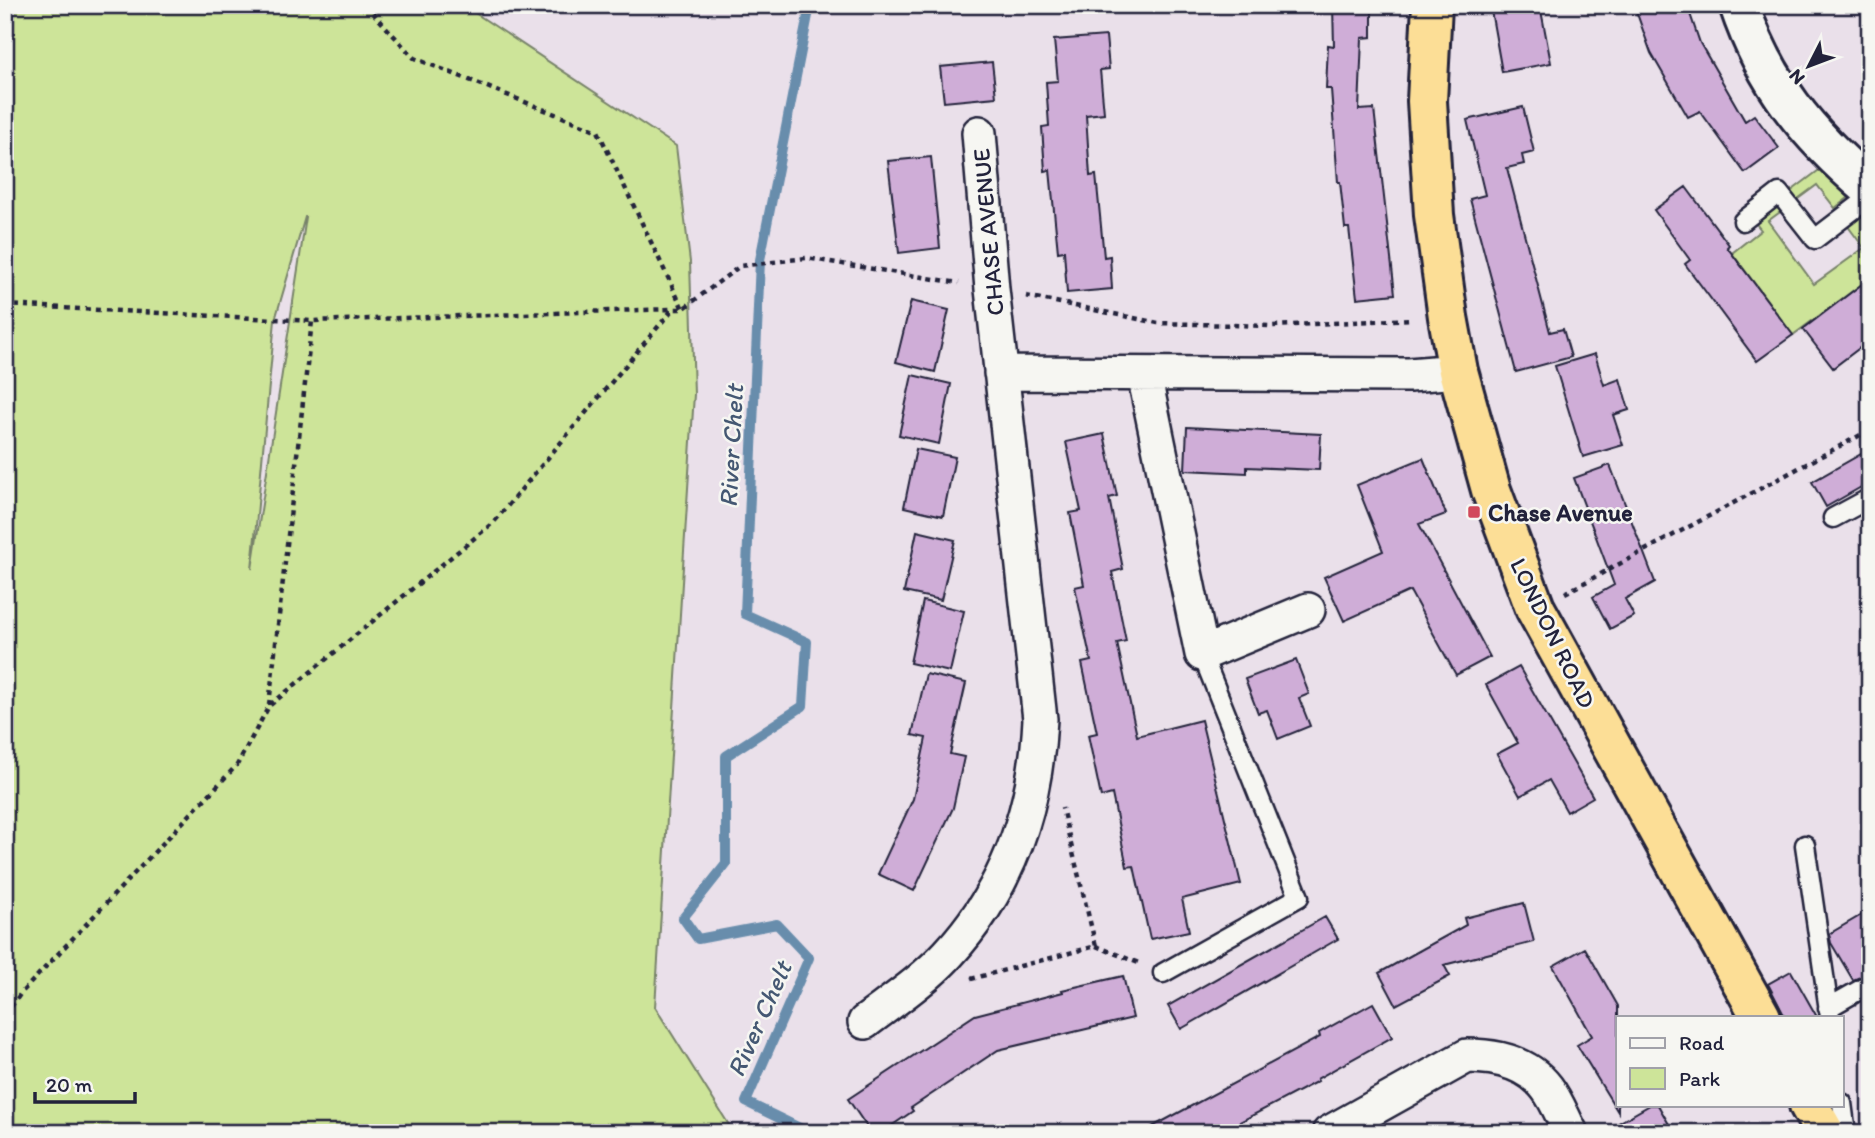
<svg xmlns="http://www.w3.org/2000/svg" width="1875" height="1138" viewBox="0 0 1875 1138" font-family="Itim,sans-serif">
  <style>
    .green { fill: #cde499; stroke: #78836a; stroke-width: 2; fill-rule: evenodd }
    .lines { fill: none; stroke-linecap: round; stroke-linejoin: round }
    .stream { stroke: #688dac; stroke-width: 10 }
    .building { fill: #cfadd7; stroke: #22223b; stroke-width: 2 }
    .lane-casing { stroke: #22223b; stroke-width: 23 }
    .street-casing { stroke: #22223b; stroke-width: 38 }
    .secondary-casing { stroke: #22223b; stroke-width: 44 }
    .highway-casing { stroke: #22223b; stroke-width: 44 }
    .path { stroke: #22223b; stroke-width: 4.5; stroke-dasharray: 5 5; stroke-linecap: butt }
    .lane { stroke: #f6f6f2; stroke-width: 18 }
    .street { stroke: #f6f6f2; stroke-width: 33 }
    .secondary { stroke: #f6f6f2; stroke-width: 38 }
    .highway { stroke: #fcde96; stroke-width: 38 }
    .poi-dot { fill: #d1495b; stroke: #f6f6f2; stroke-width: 2.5 }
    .labels { text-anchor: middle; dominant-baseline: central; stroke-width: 5; stroke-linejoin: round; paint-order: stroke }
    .street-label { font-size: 24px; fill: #22223b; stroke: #f6f6f2 }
    .poi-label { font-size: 24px; font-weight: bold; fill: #22223b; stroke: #f6f6f2; text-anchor: start }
    .water-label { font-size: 26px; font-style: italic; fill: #455873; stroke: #f6f6f2 }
  </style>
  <rect width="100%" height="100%" fill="#eae0ea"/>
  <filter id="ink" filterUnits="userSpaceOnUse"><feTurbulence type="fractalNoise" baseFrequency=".0143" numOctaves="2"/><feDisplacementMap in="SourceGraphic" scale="14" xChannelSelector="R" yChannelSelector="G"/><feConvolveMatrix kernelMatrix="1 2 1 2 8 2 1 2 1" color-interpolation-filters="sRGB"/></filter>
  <g filter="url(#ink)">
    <path class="green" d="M5 5H463L676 146 690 262 694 394 655 1007 734 1133H5ZM305 217H306L252 569 275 320Z
      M1835 158 1865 185 1835 208 1817 185 1768 221 1814 284 1864 248 1847 225 1870 208V278L1793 335 1732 253 1761 230 1753 220Z"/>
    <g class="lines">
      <path class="stream" d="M810 5 760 260 745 614 807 642 803 706 726 756V864L683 918 698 939 777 924 809 958 746 1102 810 1133"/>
    </g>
    <path class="building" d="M1333 5H1372V37L1362 38 1359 110 1374 109 1395 294 1357 298 1349 228H1345L1340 182H1338L1331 89H1326L1328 45 1334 46Z
      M1490 5H1540L1551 63 1502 72Z
      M1634 5H1687L1700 43 1745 121 1754 115 1779 148 1745 173 1700 111 1688 117 1651 53Z
      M1106 36 1109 69 1100 70 1104 113 1086 115 1090 176 1096 175 1104 257 1110 256 1112 289 1067 293 1064 251 1058 252 1050 170 1045 171 1042 127 1049 126 1046 82 1058 81 1054 40Z
      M992 62 996 97 944 102 940 67Z
      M1523 107 1534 152 1522 155 1524 164 1507 168 1550 332 1563 329 1571 357 1516 372 1470 199 1485 195 1467 120Z
      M931 157 940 248 899 253 888 161Z
      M1686 187 1729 245 1727 247 1793 335 1757 361 1685 264 1690 260 1654 210Z
      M1870 278V340L1833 368 1803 329Z
      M911 301 949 310 935 372 896 362Z
      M1595 354 1604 385 1620 379 1629 410 1613 415 1623 445 1583 457 1555 366Z
      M912 375 951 384 939 444 899 435Z
      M1187 427 1321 434 1319 470 1247 467V473L1185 470Z
      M1104 434 1117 496 1109 498 1123 569 1112 572 1126 641 1117 643 1137 736 1201 720 1241 884 1182 899 1189 931 1150 939 1134 866 1127 867 1112 794 1101 797 1088 735 1097 733 1082 663 1091 661 1075 587 1084 585 1070 513 1081 511 1066 442Z
      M916 449 955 457 943 516 904 507Z
      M1870 449V482L1826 507 1812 482Z
      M1423 458 1446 514 1419 524 1490 657 1456 675 1410 591 1344 621 1324 577 1383 551 1357 485Z
      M1610 465 1655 582 1625 599 1634 616 1610 629 1593 597 1614 585 1574 478Z
      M917 531 955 540 941 600 904 592Z
      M923 601 964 611 950 672 910 663Z
      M1296 660 1309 694 1299 698 1310 726 1278 739 1267 710 1258 713 1245 679Z
      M1519 667 1593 797 1567 812 1549 780 1520 796 1497 754 1518 743 1486 685Z
      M926 674 966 683 950 754 964 757 953 808 914 891 878 874 913 799 926 738 912 735Z
      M1524 903 1534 942 1444 965 1450 976 1396 1005 1379 973 1466 925 1464 918Z
      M1870 910V973L1853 980 1831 943 1829 934Z
      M1325 917 1338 939 1181 1029 1168 1006Z
      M1585 948 1618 1006V1112L1577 1045 1592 1036 1553 966Z
      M1791 971 1817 1017H1785L1768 984Z
      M1123 976 1133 1018 998 1050 911 1108 913 1111 881 1133H871L848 1099 975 1015 1063 992 1062 990Z
      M1373 1003 1392 1037 1317 1079 1318 1081 1219 1133H1141L1320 1037 1319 1033Z
      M1650 1105H1658L1674 1133H1601Z"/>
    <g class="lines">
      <defs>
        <path id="lane" d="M1743 221 1779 193 1815 239 1870 197
          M1833 518 1870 498
          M1805 845 1830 1017
          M1163 973 1299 897 1202 654
          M1828 1008 1870 984
          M1842 1103 1846 1133"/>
        <path id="street" d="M1001 373 1409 375 1458 371
          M1144 374 1202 654 1308 610
          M865 1022C894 1000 924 980 948 954 1009 888 1036 807 1040 719L992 289 979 133
          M1329 1133 1467 1056C1497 1056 1528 1063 1547 1088 1557 1101 1563 1118 1571 1133"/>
        <path id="secondary" d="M1739 5C1765 83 1808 135 1870 188"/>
        <path id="highway" d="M1432 5 1427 101 1434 215 1448 317 1458 371 1491 490 1535 608 1761 1017
          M1809 1105 1825 1133"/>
      </defs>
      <use href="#lane" class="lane-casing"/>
      <use href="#street" class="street-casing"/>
      <use href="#secondary" class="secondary-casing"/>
      <use href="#highway" class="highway-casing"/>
      <path class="path" d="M366 5 414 58 598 131 683 309
        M1026 296 1158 323 1271 326 1413 319
        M5 305 312 321 672 309
        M1565 593 1870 430
        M269 705 312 321
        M1096 946 1141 964
        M971 979 1096 946 1062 808
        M5 1015 21 993 237 765 269 706 494 522 673 309H683L740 266 806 258 959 283"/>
      <use href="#lane" class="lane"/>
      <use href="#street" class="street"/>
      <use href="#secondary" class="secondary"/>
      <use href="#highway" class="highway"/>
    </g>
  </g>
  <rect class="poi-dot" x="1467" y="505" width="14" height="14" rx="3.5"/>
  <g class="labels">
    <g class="street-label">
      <text transform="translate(988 232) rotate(-95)">CHASE AVENUE</text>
      <text transform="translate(1553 633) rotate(64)">LONDON ROAD</text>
    </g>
    <g class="poi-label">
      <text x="1488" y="512">Chase Avenue</text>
    </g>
    <g class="water-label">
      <text transform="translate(731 446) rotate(-87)">River Chelt</text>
      <text transform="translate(759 1019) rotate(-66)">River Chelt</text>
    </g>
  </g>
  <rect width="1875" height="1138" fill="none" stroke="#f6f6f2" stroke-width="28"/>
  <rect x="14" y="14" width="1847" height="1110" fill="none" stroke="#22223b" stroke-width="2.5" filter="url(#ink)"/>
  <rect x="1616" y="1016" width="228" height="91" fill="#f6f6f2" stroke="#a1a1a9" stroke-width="2"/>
  <rect x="1630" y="1038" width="35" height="10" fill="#f6f6f2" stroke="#a1a1a9" stroke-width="2"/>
  <text x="1679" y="1050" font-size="21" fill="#22223b">Road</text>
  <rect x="1630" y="1068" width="35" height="21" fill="#cde499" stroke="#a1a1a9" stroke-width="2"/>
  <text x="1679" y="1086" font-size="21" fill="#22223b">Park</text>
  <g transform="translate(1809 66) rotate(228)" stroke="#f6f6f2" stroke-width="5" paint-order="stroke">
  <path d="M0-5L12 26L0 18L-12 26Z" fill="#22223b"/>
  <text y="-10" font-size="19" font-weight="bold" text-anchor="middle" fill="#22223b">N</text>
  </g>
  <path d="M35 1092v10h100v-10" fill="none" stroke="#22223b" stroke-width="3.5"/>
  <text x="46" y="1092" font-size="21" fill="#22223b" stroke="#f6f6f2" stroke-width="5" paint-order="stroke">20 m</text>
</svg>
